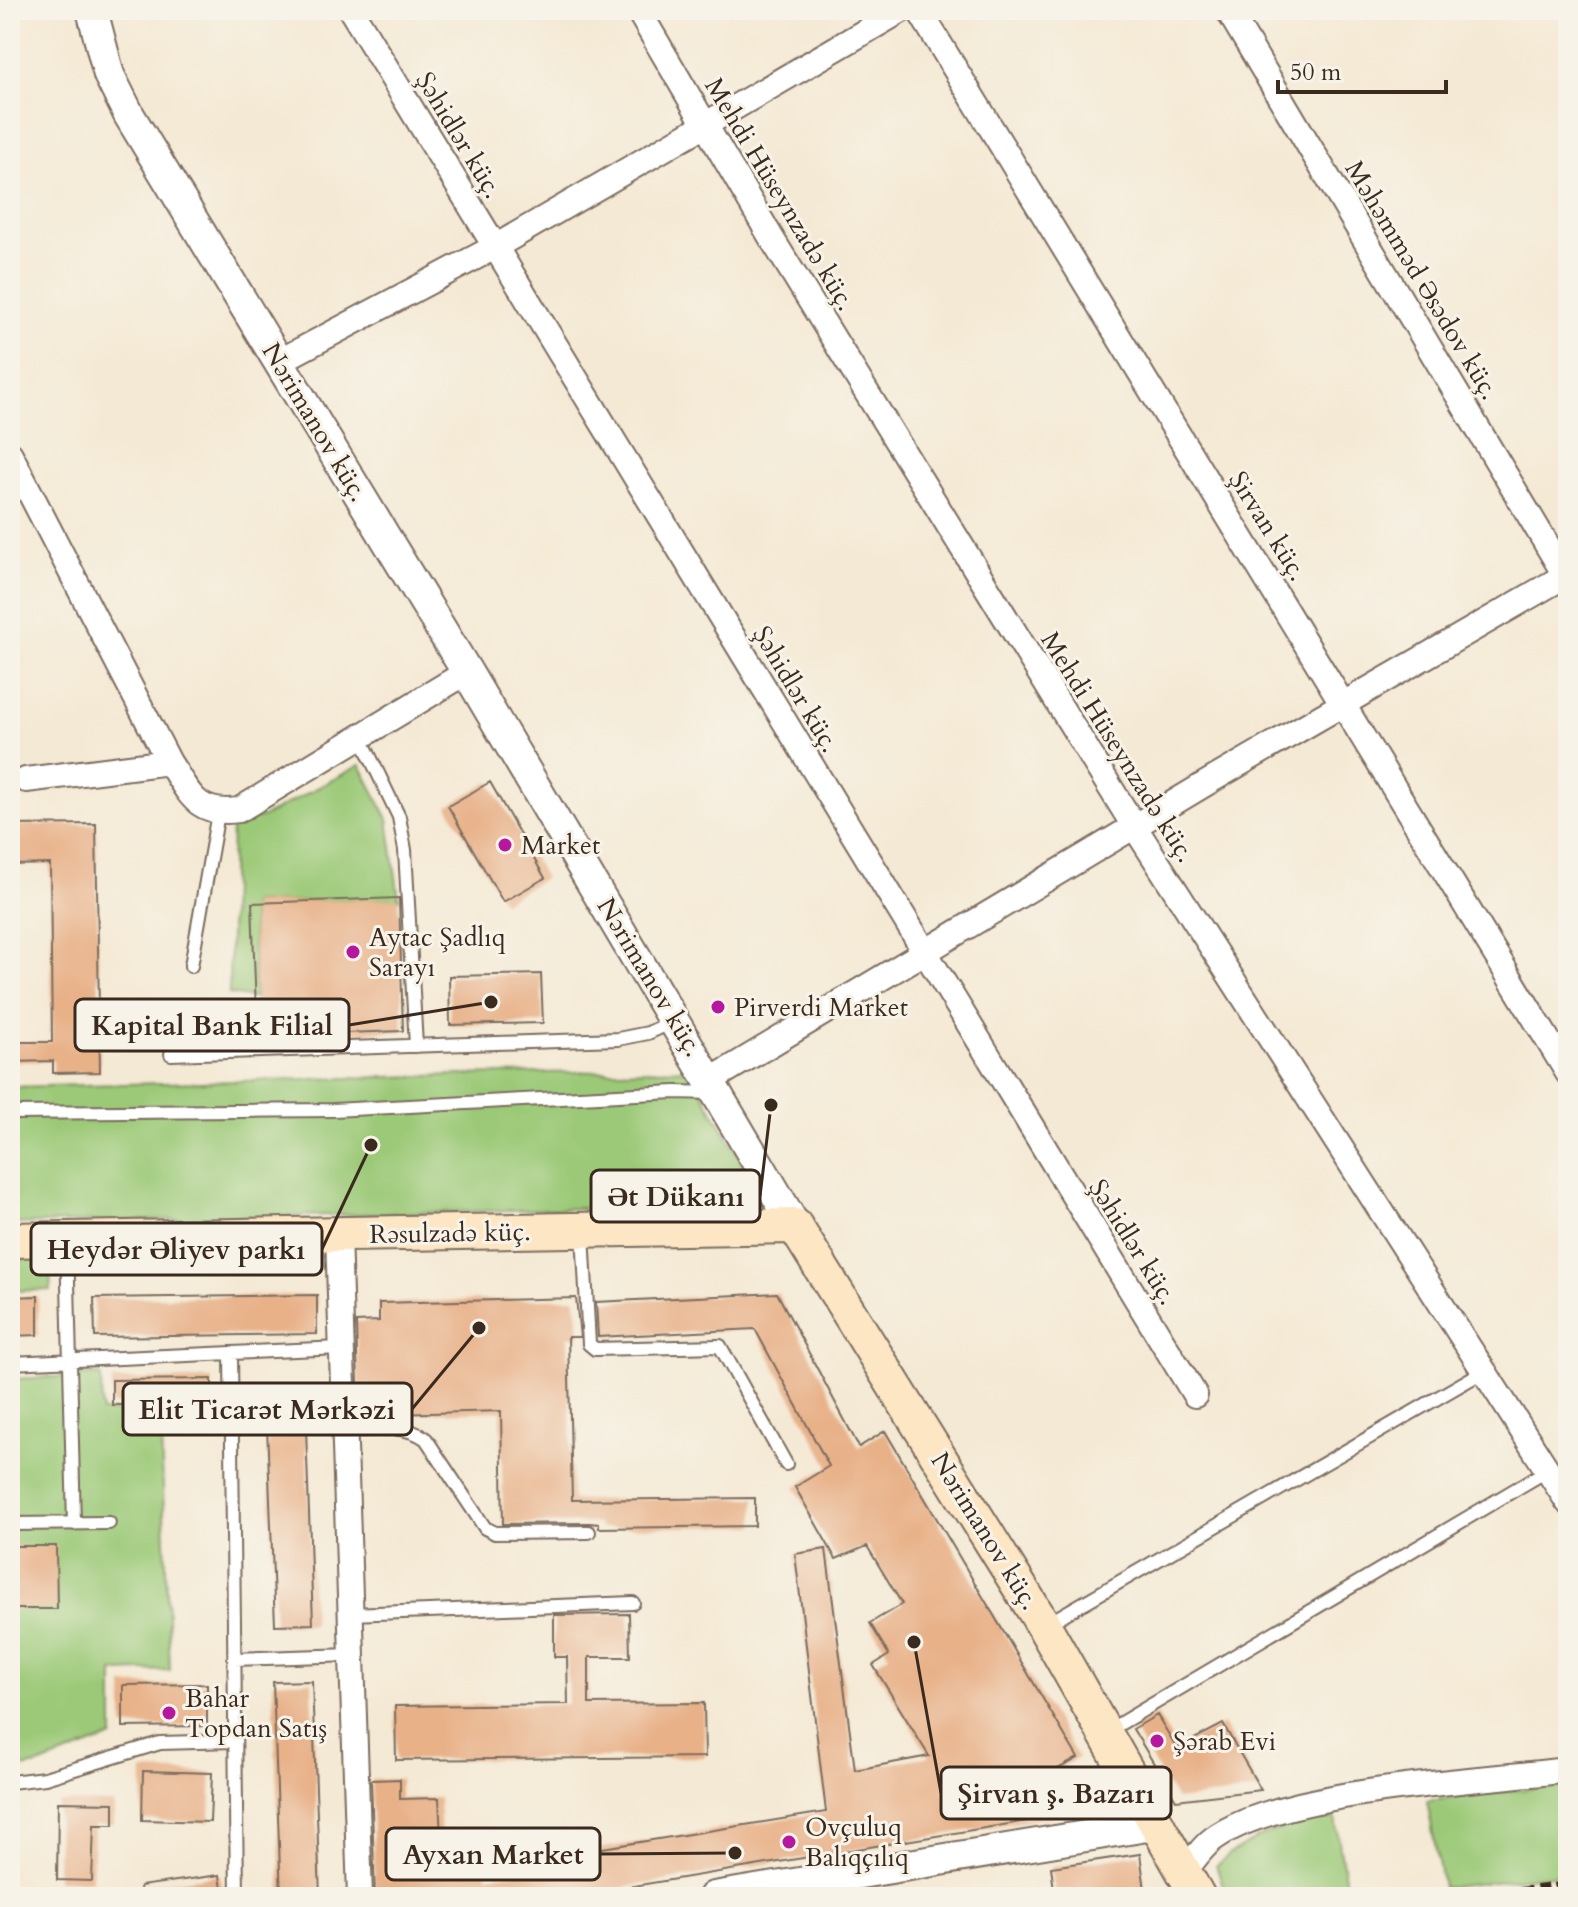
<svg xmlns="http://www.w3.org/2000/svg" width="1578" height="1907" viewBox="0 0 1578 1907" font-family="Cardo,serif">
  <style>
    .green { fill: #9bc977; stroke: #6b7a4a; stroke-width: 2 }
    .building { fill: #e8b188 }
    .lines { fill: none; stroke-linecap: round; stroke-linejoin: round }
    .service-casing { stroke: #7c6d5e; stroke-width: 16 }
    .minor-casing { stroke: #7c6d5e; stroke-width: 28 }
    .tertiary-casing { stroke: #7c6d5e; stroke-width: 34 }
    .secondary-casing { stroke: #7c6d5e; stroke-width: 38 }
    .service { stroke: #fff; stroke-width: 12 }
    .minor { stroke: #fff; stroke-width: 24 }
    .tertiary { stroke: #fff; stroke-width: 30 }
    .secondary { stroke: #fce6c4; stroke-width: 34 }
    .rail { stroke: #3b2a1e; stroke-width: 6; stroke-dasharray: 12 6; stroke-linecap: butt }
    .poi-dot { fill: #b5179e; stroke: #f7f3e8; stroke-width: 3 }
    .labels { text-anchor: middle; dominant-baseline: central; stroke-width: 6; stroke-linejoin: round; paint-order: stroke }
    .street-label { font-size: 26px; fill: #3b2a1e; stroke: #f7f3e8 }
    .poi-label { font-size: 26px; fill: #3b2a1e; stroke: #f7f3e8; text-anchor: start }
    .leader { fill: none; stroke: #3b2a1e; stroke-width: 3 }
    .callout-dot { fill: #3b2a1e; stroke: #f7f3e8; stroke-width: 3 }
    .callout { fill: #f7f3e8; stroke: #3b2a1e; stroke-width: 3 }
    .callout-label { font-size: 28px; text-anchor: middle; font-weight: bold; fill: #3b2a1e }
  </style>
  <rect width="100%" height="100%" fill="#f7f3e8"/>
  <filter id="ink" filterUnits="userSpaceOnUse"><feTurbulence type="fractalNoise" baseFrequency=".0125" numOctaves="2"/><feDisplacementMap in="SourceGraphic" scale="16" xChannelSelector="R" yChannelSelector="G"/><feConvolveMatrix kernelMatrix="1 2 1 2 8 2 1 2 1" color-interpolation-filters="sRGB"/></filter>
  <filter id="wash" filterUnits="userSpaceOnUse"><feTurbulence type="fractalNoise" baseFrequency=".006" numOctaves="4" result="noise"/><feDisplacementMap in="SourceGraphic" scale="32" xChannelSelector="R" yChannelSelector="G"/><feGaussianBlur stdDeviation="1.8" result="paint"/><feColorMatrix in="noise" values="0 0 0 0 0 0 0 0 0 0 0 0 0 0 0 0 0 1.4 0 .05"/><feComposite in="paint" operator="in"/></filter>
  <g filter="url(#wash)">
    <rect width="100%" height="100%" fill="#f4e9d4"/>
    <path class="green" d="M360 765 388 819 399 899 252 903 255 998 229 994 232 819 261 818Z
      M689 1069 765 1203 10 1224V1087Z
      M49 1258 51 1290 10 1291V1259Z
      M101 1375 102 1412H160L170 1670 113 1672V1737L38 1765 10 1770V1379Z
      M1568 1784V1873L1443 1888 1427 1801Z
      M1335 1818 1347 1890 1298 1897H1227L1216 1865C1251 1835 1290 1823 1335 1818Z"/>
    <g id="blocks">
      <path class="building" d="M490 782 545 878 503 902 448 806Z
        M96 824 100 1072 53 1073V1061L10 1062V1042H52L50 864 10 865V825Z
        M399 898 403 1031 257 1036 252 903Z
        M541 974 543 1023 450 1025 449 976Z
        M777 1293 859 1447 885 1431 1078 1758 1047 1775 1057 1816 597 1892 598 1897H375L371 1780 400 1779V1799L439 1798 442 1858 482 1852 487 1876 542 1868 538 1841 587 1834 590 1850 826 1812 795 1554 826 1549 855 1770 929 1756 873 1665 889 1655 870 1623 902 1604 867 1546 836 1559 795 1487 829 1466 755 1329 598 1337 596 1302Z
        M317 1295V1334L95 1337 94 1298Z
        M38 1296V1335L10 1336V1297Z
        M576 1298 580 1337H568L572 1500 755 1498V1526L599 1528V1524L589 1523 503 1524 501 1411 359 1415 356 1322 379 1321V1303Z
        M212 1379V1404L112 1405V1380Z
        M305 1401 313 1624 275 1625 266 1402Z
        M11 1546H56L57 1609H12Z
        M629 1614 630 1657H589V1704L704 1703 705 1757 396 1760 395 1706 568 1704 567 1657H554V1615Z
        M312 1681 320 1897H281L273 1682Z
        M207 1684V1726L123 1727V1685Z
        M1157 1715 1177 1748 1223 1724 1261 1790 1176 1800 1133 1729Z
        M143 1771 212 1773 210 1822 142 1820Z
        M58 1802 114 1803V1825H94L92 1881 57 1880Z
        M1140 1854 1146 1897H1055L1051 1867Z
        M220 1875 223 1897H141L140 1886Z"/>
    </g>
  </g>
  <g filter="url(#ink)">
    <use href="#blocks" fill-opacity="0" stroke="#7c6d5e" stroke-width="2"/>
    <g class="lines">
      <defs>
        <path id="service" d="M360 736 399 817 405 850 416 1046
          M191 966 218 813
          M171 1054 618 1039 648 1033 672 1022
          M10 1113 333 1110 675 1092 714 1093
          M583 1233 589 1344 595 1349 720 1346 786 1464
          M67 1243 74 1524
          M231 1353 237 1897
          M10 1363 341 1348
          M344 1431C371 1430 403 1422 426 1439L485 1528 495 1533 589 1532
          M10 1524 109 1523
          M351 1614 633 1603
          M1047 1624 1484 1371
          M234 1659 352 1655
          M1106 1732 1548 1470
          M10 1782 45 1778 160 1743 235 1741"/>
        <path id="minor" d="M351 10 1195 1395
          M638 10 772 239 1134 826 1568 1502
          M919 10 1568 1073
          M1228 10 1568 580
          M278 362 495 247 902 10
          M10 454 169 762C190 794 196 816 239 810L467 672
          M26 780 169 762
          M711 1080 1210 781 1568 574
          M338 1235 360 1897
          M1185 1871C1193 1861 1202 1847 1213 1839 1281 1789 1479 1781 1568 1770"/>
        <path id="tertiary" d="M92 10 109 75 129 115 467 672 795 1226
          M714 1897 1159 1824"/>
        <path id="secondary" d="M10 1240 795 1226 1044 1626 1198 1897"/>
      </defs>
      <use href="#service" class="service-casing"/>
      <use href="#minor" class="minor-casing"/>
      <use href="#tertiary" class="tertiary-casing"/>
      <use href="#secondary" class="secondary-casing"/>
      <use href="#service" class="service"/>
      <use href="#minor" class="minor"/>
      <use href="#tertiary" class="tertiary"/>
      <use href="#secondary" class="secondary"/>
      <path class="rail" d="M1465 1897 1568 1884"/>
    </g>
  </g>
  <g class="poi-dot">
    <circle cx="505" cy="845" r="8"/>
    <circle cx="353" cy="952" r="8"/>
    <circle cx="718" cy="1007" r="8"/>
    <circle cx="169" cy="1713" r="8"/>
    <circle cx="1157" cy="1741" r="8"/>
    <circle cx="789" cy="1842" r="8"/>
  </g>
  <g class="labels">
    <g class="street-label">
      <text transform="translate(459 135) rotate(59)">Şəhidlər küç.</text>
      <text transform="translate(780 194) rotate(59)">Mehdi Hüseynzadə küç.</text>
      <text transform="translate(1422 280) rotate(59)">Məhəmməd Əsədov küç.</text>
      <text transform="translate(315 422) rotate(59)">Nərimanov küç.</text>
      <text transform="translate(1268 526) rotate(58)">Şirvan küç.</text>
      <text transform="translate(796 689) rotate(59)">Şəhidlər küç.</text>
      <text transform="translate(1118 747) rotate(58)">Mehdi Hüseynzadə küç.</text>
      <text transform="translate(650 977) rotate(59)">Nərimanov küç.</text>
      <text transform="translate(450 1233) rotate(-1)">Rəsulzadə küç.</text>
      <text transform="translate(1133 1242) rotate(58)">Şəhidlər küç.</text>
      <text transform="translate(985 1531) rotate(58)">Nərimanov küç.</text>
    </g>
    <g class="poi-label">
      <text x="521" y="845">Market</text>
      <text x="369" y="937">Aytac Şadlıq<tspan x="369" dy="30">Sarayı</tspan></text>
      <text x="734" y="1007">Pirverdi Market</text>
      <text x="185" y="1698">Bahar<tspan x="185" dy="30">Topdan Satış</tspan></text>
      <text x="1173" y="1741">Şərab Evi</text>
      <text x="805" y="1827">Ovçuluq<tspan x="805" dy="30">Balıqçılıq</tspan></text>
    </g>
  </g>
  <path class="leader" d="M491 1002L349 1025M771 1105L760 1196M371 1145L322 1249M479 1328L412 1409M914 1642L941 1793M735 1853L600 1854"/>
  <g class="callout-dot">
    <circle cx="491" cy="1002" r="8"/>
    <circle cx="771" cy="1105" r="8"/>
    <circle cx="371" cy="1145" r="8"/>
    <circle cx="479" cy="1328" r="8"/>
    <circle cx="914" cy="1642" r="8"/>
    <circle cx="735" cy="1853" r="8"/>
  </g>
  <g class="callout">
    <rect x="75" y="999" width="274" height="52" rx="8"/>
    <rect x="591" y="1170" width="169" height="52" rx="8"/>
    <rect x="31" y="1223" width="291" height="52" rx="8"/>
    <rect x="123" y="1383" width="289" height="52" rx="8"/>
    <rect x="941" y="1767" width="230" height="52" rx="8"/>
    <rect x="386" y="1828" width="214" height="52" rx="8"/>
  </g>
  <g class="callout-label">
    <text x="212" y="1035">Kapital Bank Filial</text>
    <text x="676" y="1206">Ət Dükanı</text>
    <text x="176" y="1259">Heydər Əliyev parkı</text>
    <text x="267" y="1419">Elit Ticarət Mərkəzi</text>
    <text x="1056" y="1803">Şirvan ş. Bazarı</text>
    <text x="493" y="1864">Ayxan Market</text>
  </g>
  <rect width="1578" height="1907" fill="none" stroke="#f7f3e8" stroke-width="40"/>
  <path d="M1278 80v12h168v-12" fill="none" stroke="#3b2a1e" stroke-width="4"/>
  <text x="1290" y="80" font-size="24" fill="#3b2a1e" stroke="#f7f3e8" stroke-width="6" paint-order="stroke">50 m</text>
</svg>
